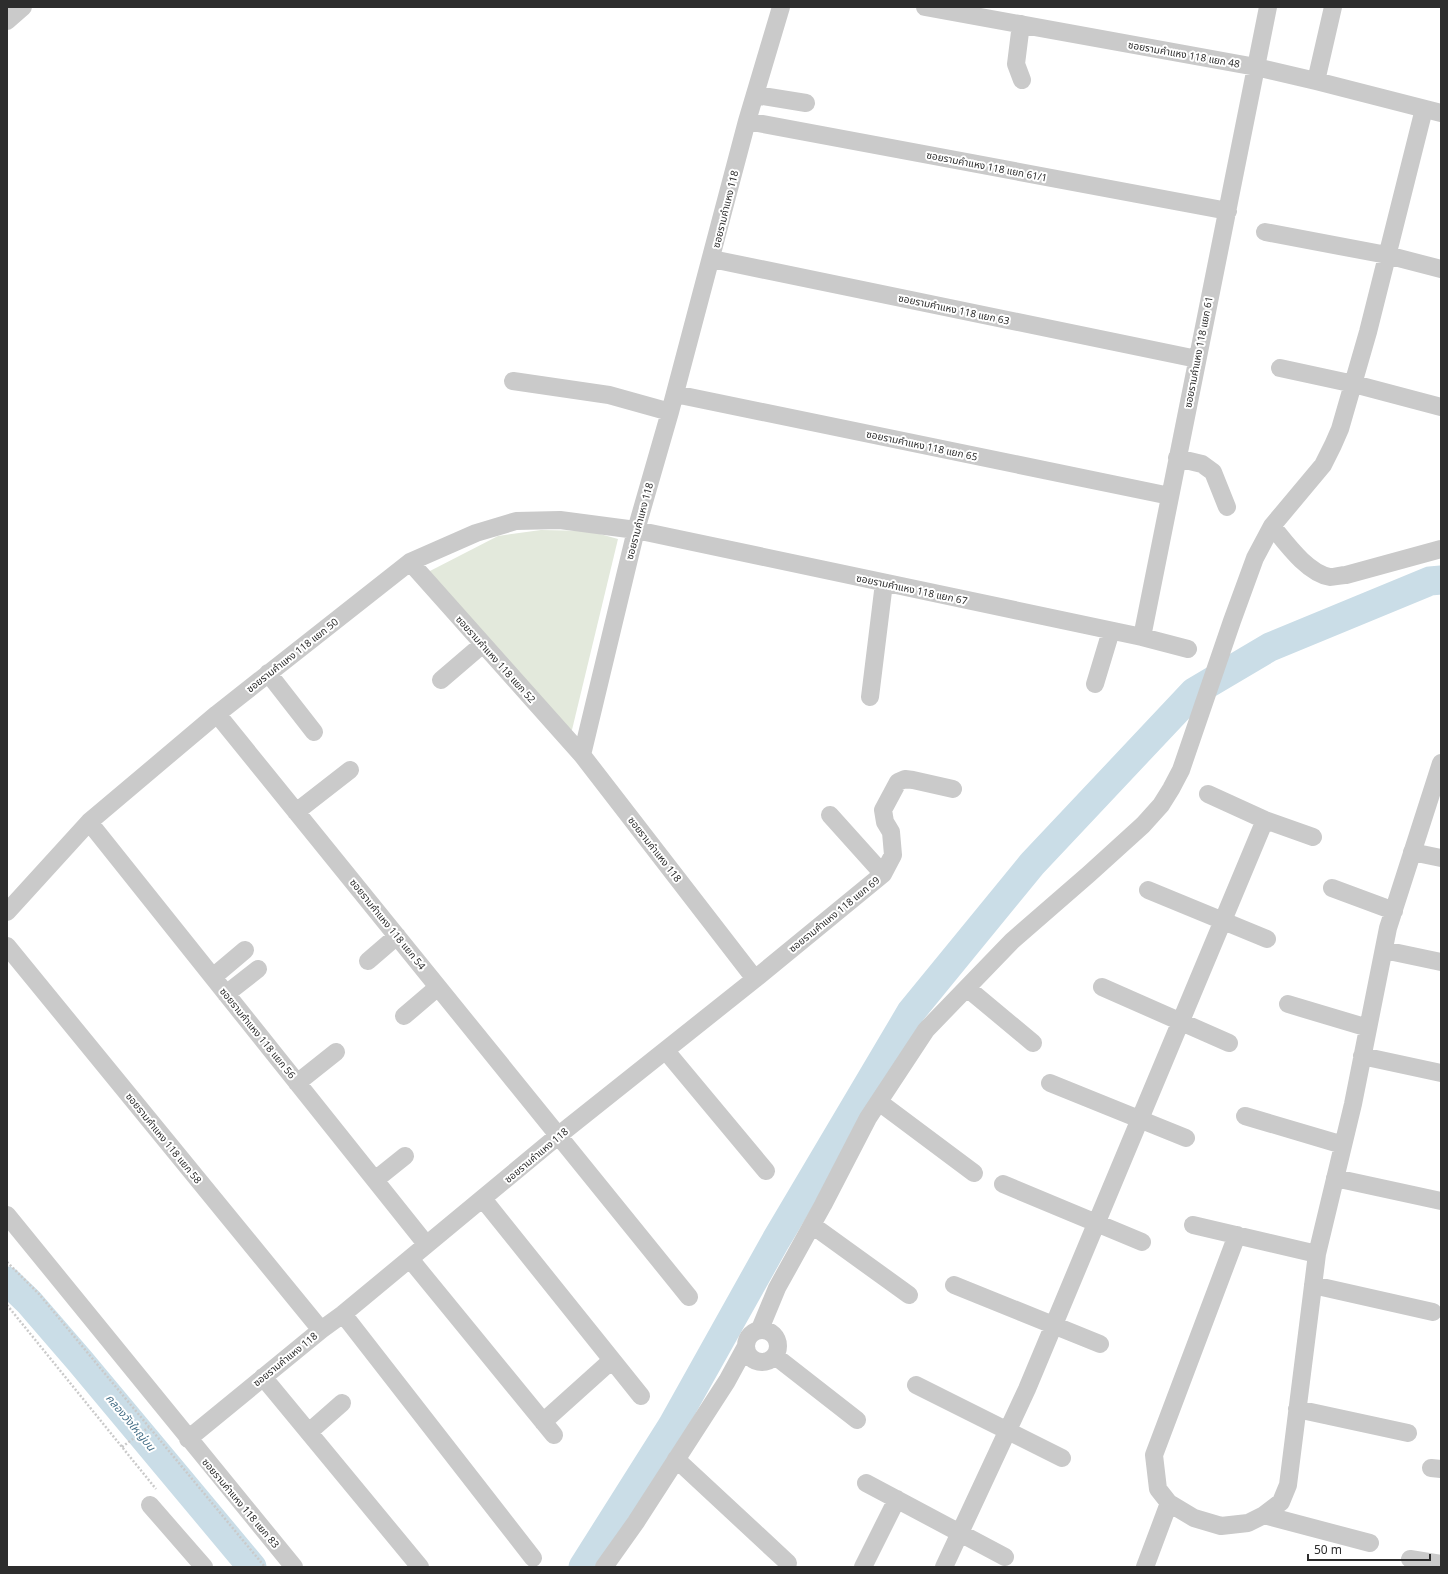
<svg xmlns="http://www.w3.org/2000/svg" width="1448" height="1574" viewBox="0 0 1448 1574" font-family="'Noto Sans','Noto Sans Thai',sans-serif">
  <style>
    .green { fill: #e3e9dc }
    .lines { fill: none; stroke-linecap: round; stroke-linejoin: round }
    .river { stroke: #cadde7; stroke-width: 29 }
    .path { stroke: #cacaca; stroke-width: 2.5; stroke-dasharray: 2 2; stroke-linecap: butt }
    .minor { stroke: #cacaca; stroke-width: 18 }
    .labels { text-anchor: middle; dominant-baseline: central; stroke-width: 4; stroke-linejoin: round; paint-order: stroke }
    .street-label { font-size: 10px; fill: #2d2d2d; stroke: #fff }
    .water-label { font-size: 11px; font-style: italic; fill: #446e86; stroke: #fff }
  </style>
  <rect width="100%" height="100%" fill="#fff"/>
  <path class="green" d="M541 530 589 531 618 539 571 734 428 572 498 536Z"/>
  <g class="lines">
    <path class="river" d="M7 1281 29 1302 80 1361 252 1567
      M583 1567 672 1426 776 1240 911 1012 1032 864 1194 692 1270 647 1430 581 1441 580"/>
    <path class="path" d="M7 1262 39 1294 265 1567
      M7 1305 156 1489
      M122 1447 149 1427"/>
    <path class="minor" d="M925 7 1256 67 1316 81 1441 113
      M7 21 23 7
      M1021 24 1016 64 1022 80
      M1316 81 1333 7
      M756 95 806 103
      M747 121 1228 211
      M1265 232 1387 255 1441 269
      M712 259 1197 359
      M1280 368 1354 384 1441 407
      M513 381 609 395 670 412
      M675 394 1170 496
      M1177 458 1202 464 1213 472 1227 507
      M1272 526C1286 543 1307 573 1330 577 1335 577 1341 575 1346 575L1441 549
      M410 562 582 755
      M1142 637 1268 7
      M268 673 314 732
      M441 680 483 644
      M1095 684 1111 631
      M870 697 884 583
      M217 714 689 1297
      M1208 794 1265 820 1313 837
      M296 812 350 770
      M830 815 883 874
      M89 822 426 1244
      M1412 852 1441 858
      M1332 888 1394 911
      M1148 890 1267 939
      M7 912 89 822 217 714 410 562 476 533 516 521 560 520 636 530 1142 637 1188 649
      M7 946 321 1330
      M1384 950 1441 962
      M368 961 397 936
      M213 977 245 950
      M755 979 883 874 893 855 891 832 885 822 883 810 898 782 905 779 913 780 953 789
      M1102 987 1229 1043
      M967 988 1033 1043
      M226 994 258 969
      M1288 1004 1368 1028
      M404 1016 438 987
      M666 1051 766 1171
      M1362 1056 1441 1073
      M297 1083 336 1052
      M1050 1083 1186 1138
      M879 1102 974 1173
      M1245 1116 1343 1145
      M1335 1178 1441 1201
      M375 1180 405 1156
      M1003 1184 1142 1242
      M483 1199 641 1396
      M7 1215 294 1567
      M812 1225 909 1295
      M1193 1225 1317 1254
      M1237 1235 1154 1455 1158 1489 1169 1503 1194 1518 1221 1526 1248 1523 1264 1515 1281 1502 1288 1485 1317 1254 1353 1104 1388 928 1441 763
      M410 1259 554 1435
      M954 1285 1100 1344
      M1313 1285 1433 1312
      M343 1314 533 1558
      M760 1329 777 1288 823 1205 868 1118 926 1030 1012 941 1089 874 1143 825 1161 805 1171 789 1181 770 1232 621 1255 558 1272 526 1323 465 1333 445 1340 429 1368 332 1424 109
      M746 1346a16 16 0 1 1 32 0a16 16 0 1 1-32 0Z
      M775 1356 857 1420
      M263 1377 420 1567
      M916 1385 1062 1458
      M1297 1409 1408 1433
      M543 1422 612 1360
      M309 1432 342 1403
      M188 1439 321 1330 343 1314 559 1135 755 979 582 755 636 530 670 412 747 121 781 7
      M676 1459 788 1563
      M1431 1468 1441 1469
      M866 1483 1005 1557
      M150 1505 204 1567
      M1264 1515 1370 1543
      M1410 1559 1441 1564
      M604 1567 636 1522 727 1381 745 1348
      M863 1567 897 1499
      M944 1567 1027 1389 1265 820
      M1145 1567 1169 1503"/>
  </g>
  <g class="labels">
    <g class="street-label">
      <text transform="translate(1184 54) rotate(10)">ซอยรามคำแหง 118 แยก 48</text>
      <text transform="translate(987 166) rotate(11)">ซอยรามคำแหง 118 แยก 61/1</text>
      <text transform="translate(725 209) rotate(-76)">ซอยรามคำแหง 118</text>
      <text transform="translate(954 309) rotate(12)">ซอยรามคำแหง 118 แยก 63</text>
      <text transform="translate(1198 352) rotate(-79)">ซอยรามคำแหง 118 แยก 61</text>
      <text transform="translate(922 445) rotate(12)">ซอยรามคำแหง 118 แยก 65</text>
      <text transform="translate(639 521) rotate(-75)">ซอยรามคำแหง 118</text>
      <text transform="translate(912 589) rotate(12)">ซอยรามคำแหง 118 แยก 67</text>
      <text transform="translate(292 655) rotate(-38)">ซอยรามคำแหง 118 แยก 50</text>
      <text transform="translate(496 659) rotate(48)">ซอยรามคำแหง 118 แยก 52</text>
      <text transform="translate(655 849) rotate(52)">ซอยรามคำแหง 118</text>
      <text transform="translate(834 914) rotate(-39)">ซอยรามคำแหง 118 แยก 69</text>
      <text transform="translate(388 924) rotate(51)">ซอยรามคำแหง 118 แยก 54</text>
      <text transform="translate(258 1033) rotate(51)">ซอยรามคำแหง 118 แยก 56</text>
      <text transform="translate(164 1138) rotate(51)">ซอยรามคำแหง 118 แยก 58</text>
      <text transform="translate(536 1155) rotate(-40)">ซอยรามคำแหง 118</text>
      <text transform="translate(285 1359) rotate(-39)">ซอยรามคำแหง 118</text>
      <text transform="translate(241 1503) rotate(50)">ซอยรามคำแหง 118 แยก 83</text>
    </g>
    <g class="water-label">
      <text transform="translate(131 1422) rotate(50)">คลองวังใหญ่บน</text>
    </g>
  </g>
  <rect width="1448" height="1574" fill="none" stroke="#2d2d2d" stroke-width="16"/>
  <path d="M1308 1554v6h122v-6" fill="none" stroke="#2d2d2d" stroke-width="2"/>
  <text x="1314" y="1554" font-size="12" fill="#2d2d2d" stroke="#ffffff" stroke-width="3" paint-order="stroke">50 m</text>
</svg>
